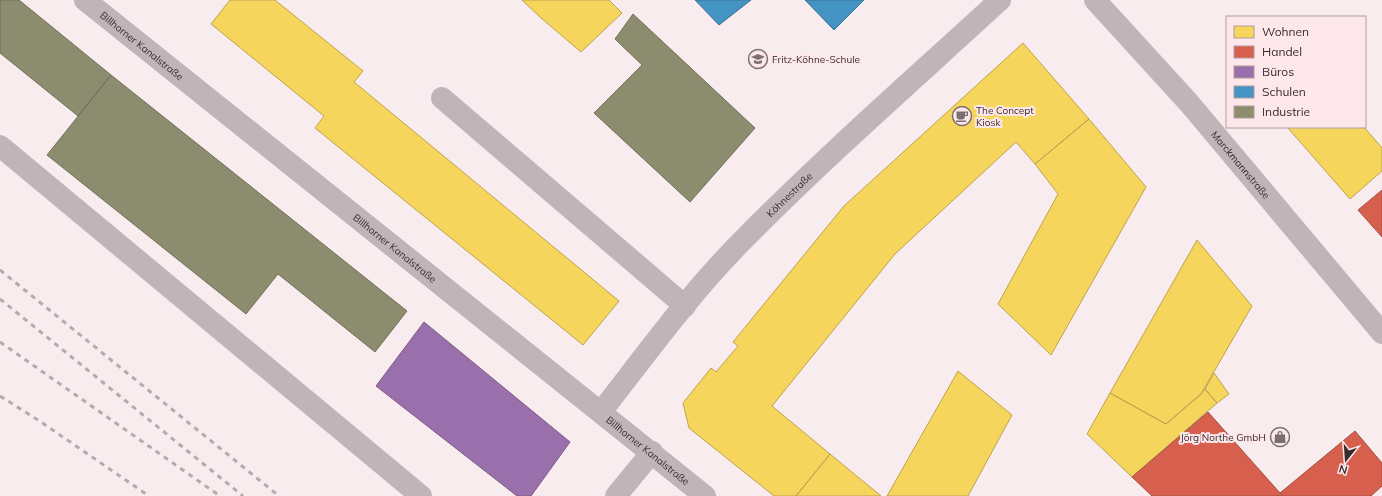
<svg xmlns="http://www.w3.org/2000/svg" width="1382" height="496" viewBox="0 0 1382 496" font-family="Mulish,sans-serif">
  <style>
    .homes { fill: #f6d55c; stroke: #bda34e }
    .shops { fill: #d6604d; stroke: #a65144 }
    .offices { fill: #9970ab; stroke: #7c5c86 }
    .schools { fill: #4393c3; stroke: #3f7496 }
    .industry { fill: #8c8c6e; stroke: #72705b }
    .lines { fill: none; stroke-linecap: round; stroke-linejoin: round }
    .minor { stroke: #c0b4b9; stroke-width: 22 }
    .rail { stroke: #b4abad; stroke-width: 3; stroke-dasharray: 5 5; stroke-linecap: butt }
    .labels { text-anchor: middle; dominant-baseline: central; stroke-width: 4; stroke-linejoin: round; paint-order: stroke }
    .street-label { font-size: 10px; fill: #372d2e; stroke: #fde7ea }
    .poi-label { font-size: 10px; fill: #372d2e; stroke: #fde7ea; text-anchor: start }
  </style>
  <rect width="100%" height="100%" fill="#f8ecee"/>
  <path class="homes" d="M230 0H275L363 71 354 82 619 301 583 345 315 128 324 116 211 24Z
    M522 0H609L622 13 581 52 541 18Z
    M1023 43 1089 119 1035 164 1016 142 895 254 772 406 830 454 796 496H774L689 428 683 403 711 368 716 372 738 346 733 342 844 206Z
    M1089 119 1146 187 1051 355 998 304 1058 194 1035 164Z
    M1287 127H1364L1382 148V171L1350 199Z
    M1197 240 1252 306 1201 394 1166 424 1110 393Z
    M958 371 1012 415 968 496H887Z
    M1214 373 1229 394 1217 403 1205 389Z
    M1205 389 1217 403 1132 477 1087 434 1110 393 1166 424 1201 394Z
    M830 454 881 496H796Z"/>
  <path class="shops" d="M1382 190V237L1358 210Z
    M1208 412 1280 493 1283 496H1152L1132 477Z
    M1355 431 1382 463V486L1371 496H1283L1280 493Z"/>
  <path class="offices" d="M424 322 570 442 531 496H517L376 386Z"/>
  <path class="schools" d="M695 0H751L719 25Z
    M805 0H864L834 30Z"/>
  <path class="industry" d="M0 0H19L111 75 78 116 0 53Z
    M633 14 755 128 690 202 594 113 642 65 615 39Z
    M111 75 407 311 375 352 278 274 246 314 47 155Z"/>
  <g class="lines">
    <g class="minor">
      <path id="s1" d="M85 0 705 496"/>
      <path id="s2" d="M1095 0 1189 103 1382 333"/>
      <path d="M442 98 685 306"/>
      <path d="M0 146 421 496"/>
      <path id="s3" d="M601 412C647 353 691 292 744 239 826 156 914 79 1000 0"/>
      <path d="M616 496 652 452"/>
    </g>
    <path class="rail" d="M0 270 279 496
      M0 299 243 496
      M0 342 220 496
      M0 396 41 422 149 496"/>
  </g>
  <defs>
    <symbol id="school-ring" viewBox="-11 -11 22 22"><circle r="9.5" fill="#fde7ea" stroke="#7b7071" stroke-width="1.5"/><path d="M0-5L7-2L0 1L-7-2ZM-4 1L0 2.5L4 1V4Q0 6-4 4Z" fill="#7b7071"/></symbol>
    <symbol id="cafe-ring" viewBox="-11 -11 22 22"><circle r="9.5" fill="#fde7ea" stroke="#7b7071" stroke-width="1.5"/><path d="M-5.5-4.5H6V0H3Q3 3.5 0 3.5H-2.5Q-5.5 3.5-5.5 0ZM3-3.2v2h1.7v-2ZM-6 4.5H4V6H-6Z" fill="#7b7071"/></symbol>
    <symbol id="shop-ring" viewBox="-11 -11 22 22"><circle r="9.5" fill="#fde7ea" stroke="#7b7071" stroke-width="1.5"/><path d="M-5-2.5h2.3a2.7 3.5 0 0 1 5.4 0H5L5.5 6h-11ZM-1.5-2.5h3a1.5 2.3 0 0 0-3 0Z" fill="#7b7071"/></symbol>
  </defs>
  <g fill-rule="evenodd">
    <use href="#school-ring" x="747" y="48" width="22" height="22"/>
    <use href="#cafe-ring" x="951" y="105" width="22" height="22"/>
    <use href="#shop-ring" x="1269" y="426" width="22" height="22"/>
  </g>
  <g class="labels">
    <g class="street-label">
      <text stroke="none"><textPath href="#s1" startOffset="73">Billhorner Kanalstraße</textPath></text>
      <text stroke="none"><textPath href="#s2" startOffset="220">Marckmannstraße</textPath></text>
      <text stroke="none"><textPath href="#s3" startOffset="288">Köhnestraße</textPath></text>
      <text stroke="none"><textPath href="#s1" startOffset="397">Billhorner Kanalstraße</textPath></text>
      <text stroke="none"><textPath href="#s1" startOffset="721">Billhorner Kanalstraße</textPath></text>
    </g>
    <g class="poi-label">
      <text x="772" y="59">Fritz-Köhne-Schule</text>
      <text x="976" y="110">The Concept<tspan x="976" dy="12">Kiosk</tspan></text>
      <text x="1266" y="437" text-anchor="end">Jörg Northe GmbH</text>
    </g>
  </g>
  <rect x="1226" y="16" width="140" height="112" fill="#fde7ea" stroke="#ae9d9f"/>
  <rect x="1234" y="26" width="20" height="12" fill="#f6d55c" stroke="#ae9d9f"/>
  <text x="1262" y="36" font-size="12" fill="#372d2e">Wohnen</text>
  <rect x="1234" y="46" width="20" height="12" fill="#d6604d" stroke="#ae9d9f"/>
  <text x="1262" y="56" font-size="12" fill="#372d2e">Handel</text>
  <rect x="1234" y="66" width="20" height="12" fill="#9970ab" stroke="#ae9d9f"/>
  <text x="1262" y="76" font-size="12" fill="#372d2e">Büros</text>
  <rect x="1234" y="86" width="20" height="12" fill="#4393c3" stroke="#ae9d9f"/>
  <text x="1262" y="96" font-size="12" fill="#372d2e">Schulen</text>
  <rect x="1234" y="106" width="20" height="12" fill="#8c8c6e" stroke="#ae9d9f"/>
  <text x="1262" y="116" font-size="12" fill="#372d2e">Industrie</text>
  <g transform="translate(1346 460) rotate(197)" stroke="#fde7ea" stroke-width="3" paint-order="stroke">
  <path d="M0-3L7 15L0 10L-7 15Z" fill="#372d2e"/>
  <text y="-6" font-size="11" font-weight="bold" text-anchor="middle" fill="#372d2e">N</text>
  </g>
</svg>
